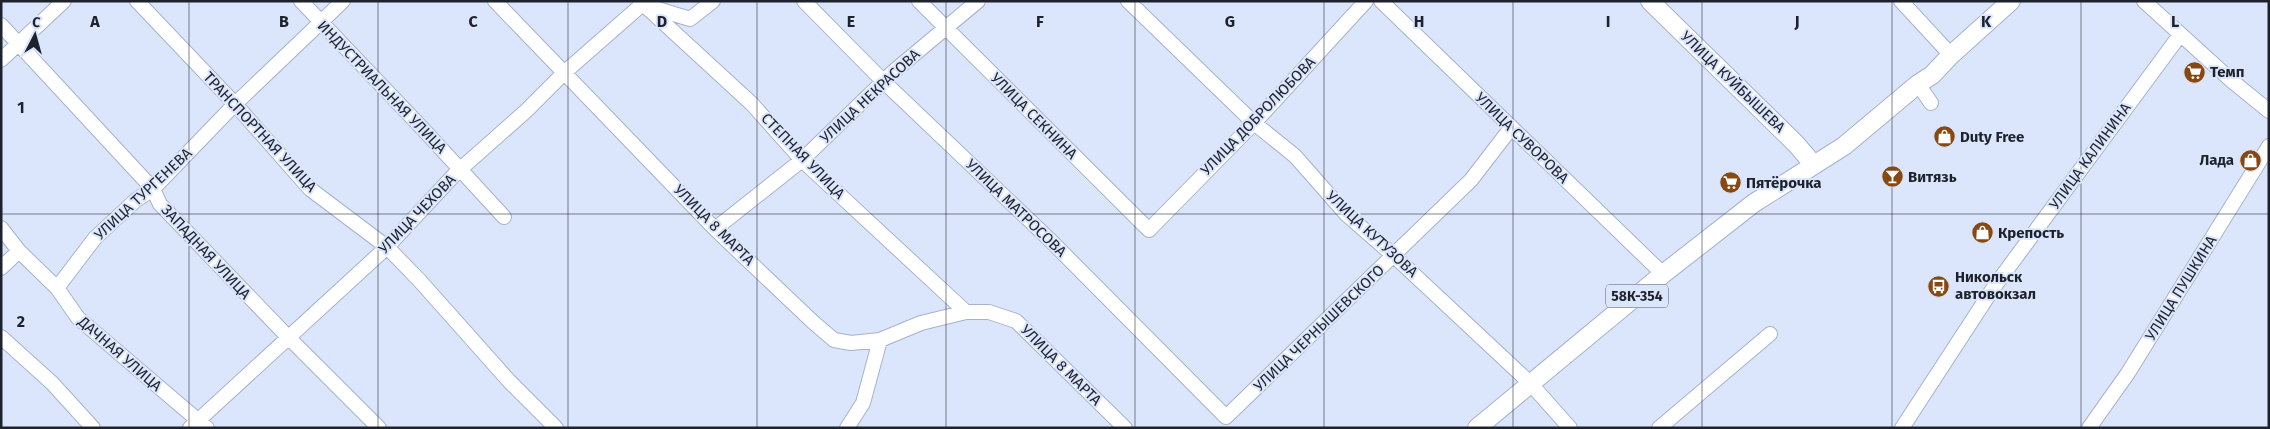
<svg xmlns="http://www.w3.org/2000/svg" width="2270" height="429" viewBox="0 0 2270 429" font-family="'Fira Sans',sans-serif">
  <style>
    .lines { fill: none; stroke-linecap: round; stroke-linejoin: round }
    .minor-casing { stroke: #a6b2cc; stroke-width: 16 }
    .major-casing { stroke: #a6b2cc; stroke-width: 20 }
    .minor { stroke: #fff; stroke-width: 14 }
    .major { stroke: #fff; stroke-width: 18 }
    .grid { fill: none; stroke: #1e222c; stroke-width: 1; stroke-opacity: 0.55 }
    .labels { text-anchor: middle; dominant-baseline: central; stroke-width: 4; stroke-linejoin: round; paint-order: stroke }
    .shield { fill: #dbe6fc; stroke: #575d6a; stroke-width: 1 }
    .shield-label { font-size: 14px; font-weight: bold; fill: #1e222c }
    .poi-label { font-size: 15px; font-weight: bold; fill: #1e222c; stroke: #dbe6fc; text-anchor: start }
    .street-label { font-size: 15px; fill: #1e222c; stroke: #dbe6fc }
    .grid-label { font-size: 16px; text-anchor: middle; font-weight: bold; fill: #1e222c; stroke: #dbe6fc; stroke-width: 4; stroke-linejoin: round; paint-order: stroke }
  </style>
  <rect width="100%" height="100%" fill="#dbe6fc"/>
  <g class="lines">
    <defs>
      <path id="minor" d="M137 1 235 104 310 189 387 247 420 281 509 381 556 428
        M301 1 422 128 504 217
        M495 1 715 229 813 322 834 340 851 343 880 340
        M640 1 752 104 802 160 966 312
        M804 1 883 81 1049 239 1226 417
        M919 1 1149 230 1254 123 1366 1
        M1128 1 1254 123 1295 156 1346 214 1393 255 1530 383 1570 428
        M1381 1 1663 274
        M1901 1 1951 55
        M2144 1 2232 81 2269 111
        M648 6 690 19 713 1
        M1 25 153 189 160 204 288 337 379 428
        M1 60 64 1
        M1918 84 1931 103
        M1 228 19 251 57 288 78 318 207 428
        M715 229 802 160 893 72 978 1
        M1 268 19 251
        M57 288 95 238 136 200 153 189 235 104 343 1
        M1 337 52 383 93 428
        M1226 417 1471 180 1511 128
        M190 428 387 247 456 173 526 111 565 72 646 1
        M847 428 863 403 880 340 921 323 966 312H989L1016 321 1125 428
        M1659 428 1770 334
        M1902 428 1994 287 2180 35
        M2089 428 2128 373 2269 146"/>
      <path id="major" d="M1650 1 1796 144 1814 165
        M1477 428 1663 274 1754 203 1844 146 1918 84 1932 75 1951 55 2011 1"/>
    </defs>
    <use href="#minor" class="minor-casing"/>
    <use href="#major" class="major-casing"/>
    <use href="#minor" class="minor"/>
    <use href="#major" class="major"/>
  </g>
  <path class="grid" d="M189 1V428M378 1V428M568 1V428M757 1V428M946 1V428M1135 1V428M1324 1V428M1513 1V428M1702 1V428M1892 1V428M2081 1V428M1 214H2269"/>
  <defs>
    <symbol id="supermarket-disc" viewBox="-11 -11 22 22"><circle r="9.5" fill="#884811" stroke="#dbe6fc"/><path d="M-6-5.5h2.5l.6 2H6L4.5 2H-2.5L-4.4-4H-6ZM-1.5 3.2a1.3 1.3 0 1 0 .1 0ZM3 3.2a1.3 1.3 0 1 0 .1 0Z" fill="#fff"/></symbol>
    <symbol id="shop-disc" viewBox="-11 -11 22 22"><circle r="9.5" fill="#884811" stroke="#dbe6fc"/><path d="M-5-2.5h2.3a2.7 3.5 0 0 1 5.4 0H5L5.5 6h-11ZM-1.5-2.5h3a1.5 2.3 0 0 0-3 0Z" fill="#fff"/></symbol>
    <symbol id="bar-disc" viewBox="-11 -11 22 22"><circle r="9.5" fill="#884811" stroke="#dbe6fc"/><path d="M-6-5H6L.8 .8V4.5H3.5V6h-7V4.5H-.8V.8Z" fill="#fff"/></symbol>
    <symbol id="bus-disc" viewBox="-11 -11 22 22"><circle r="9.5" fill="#884811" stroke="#dbe6fc"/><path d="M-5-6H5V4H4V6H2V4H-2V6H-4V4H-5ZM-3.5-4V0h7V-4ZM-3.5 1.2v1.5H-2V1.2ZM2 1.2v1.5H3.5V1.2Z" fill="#fff"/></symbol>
  </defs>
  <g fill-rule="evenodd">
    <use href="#supermarket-disc" x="2182" y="60" width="25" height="25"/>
    <use href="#shop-disc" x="1932" y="124" width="25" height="25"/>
    <use href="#shop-disc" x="2238" y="148" width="25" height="25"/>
    <use href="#bar-disc" x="1880" y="164" width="25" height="25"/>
    <use href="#supermarket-disc" x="1718" y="170" width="25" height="25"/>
    <use href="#shop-disc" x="1970" y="220" width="25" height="25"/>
    <use href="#bus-disc" x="1926" y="274" width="25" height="25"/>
  </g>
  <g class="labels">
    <rect class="shield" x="1606" y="284.5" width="62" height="23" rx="4"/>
    <g class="shield-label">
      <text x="1637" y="296">58К-354</text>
    </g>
    <g class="poi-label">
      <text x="2210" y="72">Темп</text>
      <text x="1960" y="137">Duty Free</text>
      <text x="2234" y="160" text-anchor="end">Лада</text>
      <text x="1908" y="177">Витязь</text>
      <text x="1746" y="183">Пятёрочка</text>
      <text x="1998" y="233">Крепость</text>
      <text x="1955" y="277">Никольск<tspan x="1955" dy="17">автовокзал</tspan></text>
    </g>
    <g class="street-label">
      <text transform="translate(1733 82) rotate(44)">УЛИЦА КУЙБЫШЕВА</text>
      <text transform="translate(382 87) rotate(46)">ИНДУСТРИАЛЬНАЯ УЛИЦА</text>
      <text transform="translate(870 96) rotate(-43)">УЛИЦА НЕКРАСОВА</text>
      <text transform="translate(1034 116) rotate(45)">УЛИЦА СЕКНИНА</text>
      <text transform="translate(1258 116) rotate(-46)">УЛИЦА ДОБРОЛЮБОВА</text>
      <text transform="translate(260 132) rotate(47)">ТРАНСПОРТНАЯ УЛИЦА</text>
      <text transform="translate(1522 138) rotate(44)">УЛИЦА СУВОРОВА</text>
      <text transform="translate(803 156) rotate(46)">СТЕПНАЯ УЛИЦА</text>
      <text transform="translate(2090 156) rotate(-54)">УЛИЦА КАЛИНИНА</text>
      <text transform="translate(143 194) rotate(-43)">УЛИЦА ТУРГЕНЕВА</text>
      <text transform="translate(1016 208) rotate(44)">УЛИЦА МАТРОСОВА</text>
      <text transform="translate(417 214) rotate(-46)">УЛИЦА ЧЕХОВА</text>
      <text transform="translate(714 225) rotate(45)">УЛИЦА 8 МАРТА</text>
      <text transform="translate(1372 234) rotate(43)">УЛИЦА КУТУЗОВА</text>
      <text transform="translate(206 252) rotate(47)">ЗАПАДНАЯ УЛИЦА</text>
      <text transform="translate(2181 288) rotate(-58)">УЛИЦА ПУШКИНА</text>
      <text transform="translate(1319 328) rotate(-44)">УЛИЦА ЧЕРНЫШЕВСКОГО</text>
      <text transform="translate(120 354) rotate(41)">ДАЧНАЯ УЛИЦА</text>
      <text transform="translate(1061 365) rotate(45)">УЛИЦА 8 МАРТА</text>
    </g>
  </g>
  <g class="grid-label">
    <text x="95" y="27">A</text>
    <text x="284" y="27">B</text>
    <text x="473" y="27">C</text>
    <text x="662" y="27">D</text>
    <text x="851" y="27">E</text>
    <text x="1040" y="27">F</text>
    <text x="1230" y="27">G</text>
    <text x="1419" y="27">H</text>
    <text x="1608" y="27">I</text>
    <text x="1797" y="27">J</text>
    <text x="1986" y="27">K</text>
    <text x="2175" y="27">L</text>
    <text x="21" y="113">1</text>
    <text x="21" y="327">2</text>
  </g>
  <rect width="2270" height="429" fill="none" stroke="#1e222c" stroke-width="5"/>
  <g transform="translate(35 35) rotate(6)" stroke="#dbe6fc" stroke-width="4" paint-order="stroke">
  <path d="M0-4L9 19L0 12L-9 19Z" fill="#1e222c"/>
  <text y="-8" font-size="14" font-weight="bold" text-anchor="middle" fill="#1e222c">С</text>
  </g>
</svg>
